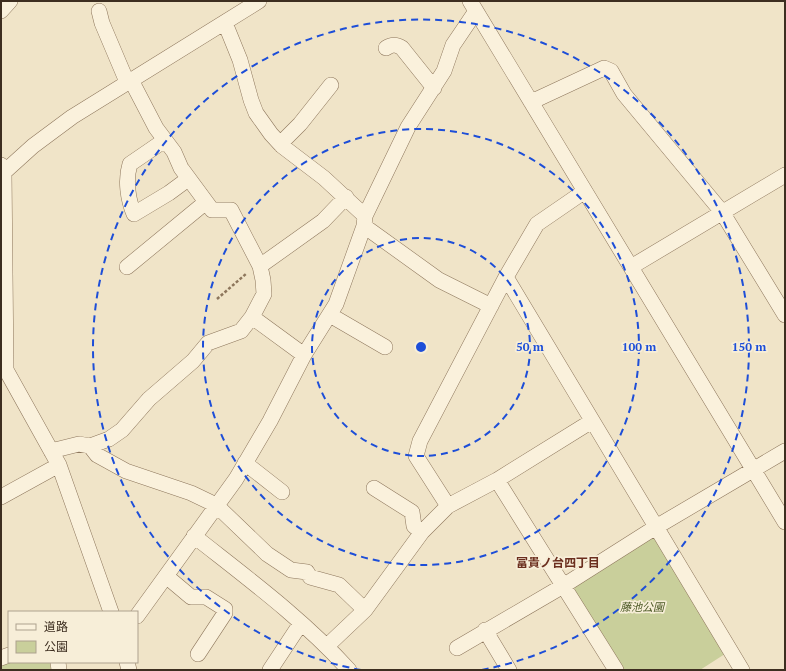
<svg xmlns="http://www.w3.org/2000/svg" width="786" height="671" viewBox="0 0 786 671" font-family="'PT Serif','Noto Sans JP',serif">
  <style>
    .green { fill: #c9cf9b }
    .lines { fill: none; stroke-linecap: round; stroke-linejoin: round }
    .minor-casing { stroke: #8d765c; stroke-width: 16 }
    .path { stroke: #8d765c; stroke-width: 2.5; stroke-dasharray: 3 2; stroke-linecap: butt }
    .minor { stroke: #faf1dc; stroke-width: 15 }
    .ring { fill: none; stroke: #1d4ed8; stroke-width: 2; stroke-dasharray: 7 5 }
    .labels { text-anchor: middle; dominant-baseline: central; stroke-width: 3.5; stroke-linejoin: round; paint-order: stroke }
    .park-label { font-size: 11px; font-style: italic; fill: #4d5a26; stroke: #f7eed8 }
    .neighbourhood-label { font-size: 12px; font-weight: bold; fill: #6b2e1e; stroke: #f7eed8 }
    .centre { fill: #1d4ed8; stroke: #f7eed8; stroke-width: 2 }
    .ring-label { font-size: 12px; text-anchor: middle; font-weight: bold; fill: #1d4ed8; stroke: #f7eed8; stroke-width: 3.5; stroke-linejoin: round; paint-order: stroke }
  </style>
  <rect width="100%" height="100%" fill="#f0e4c8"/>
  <path class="green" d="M649 537H659L728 652 700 670H622L574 593 575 583Z
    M11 662H50L51 670H1V666Z"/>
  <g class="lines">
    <defs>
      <path id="minor" d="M470 1 785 522
        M1 11 10 1
        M99 11 102 23 127 82
        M225 23 240 60 251 100 256 113 271 134 282 146 324 178 365 216
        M386 48C392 44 396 44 402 48L434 88
        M531 102 604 68 611 71 624 94 722 212 785 315
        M165 140 130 164C125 180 128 200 134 214L169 193 188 179
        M280 144 300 124 331 85
        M1 165 4 172 6 371
        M1 175 33 146 72 117 259 1
        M585 191 537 224 506 277 420 441 416 456 448 506 497 480 592 421
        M364 226 439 280 491 306
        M260 266 323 221 346 197
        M127 267 206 202
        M631 267 785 175
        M506 277 742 670
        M330 315 385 347
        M252 317 304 355
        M1 361 59 465 111 612
        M90 446 97 455 126 471 191 493 216 505 267 554 291 570 307 572 310 577 339 585 365 610
        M51 451 79 444 90 446 109 439 122 430 149 399 193 361 208 343 241 331 252 317 264 294 263 280 260 266 231 210H212L181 168 174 152 156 128 131 80
        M245 463 282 492
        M497 480 616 670
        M374 488 412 512 414 526 422 532
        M1 497 59 465
        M194 536C247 578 303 619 349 670
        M166 576 191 597H206L225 609V613L198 654
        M137 616 236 479 270 421 304 355 336 304 364 226 365 216 408 127 444 71 453 45 476 11
        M485 630 509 670
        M327 646 365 610 422 532 448 506
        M457 648 563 586 656 527 785 451
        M1 658 9 655
        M58 662 59 670
        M127 662 129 670
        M270 670 301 623"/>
    </defs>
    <use href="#minor" class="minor-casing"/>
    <path class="path" d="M217 299 247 273"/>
    <use href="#minor" class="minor"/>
  </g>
  <g class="ring">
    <circle cx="421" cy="347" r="109"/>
    <circle cx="421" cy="347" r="218"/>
    <path d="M361 670A328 328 0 1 1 481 670"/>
  </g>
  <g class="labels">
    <g class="park-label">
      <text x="642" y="607">藤池公園</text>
    </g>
    <g class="neighbourhood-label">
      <text x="558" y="562">富貴ノ台四丁目</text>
    </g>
  </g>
  <circle cx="421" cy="347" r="6" class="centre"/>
  <g class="ring-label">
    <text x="530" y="351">50 m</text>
    <text x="639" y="351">100 m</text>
    <text x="749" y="351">150 m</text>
  </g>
  <rect width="786" height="671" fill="none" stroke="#3d2e20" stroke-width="4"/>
  <rect x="8" y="611" width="130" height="52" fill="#f7eed8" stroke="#ada18e"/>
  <rect x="16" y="624" width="20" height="6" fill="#faf1dc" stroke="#ada18e"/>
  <text x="44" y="631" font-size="12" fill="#3d2e20">道路</text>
  <rect x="16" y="641" width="20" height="12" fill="#c9cf9b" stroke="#ada18e"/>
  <text x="44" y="651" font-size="12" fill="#3d2e20">公園</text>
</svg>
